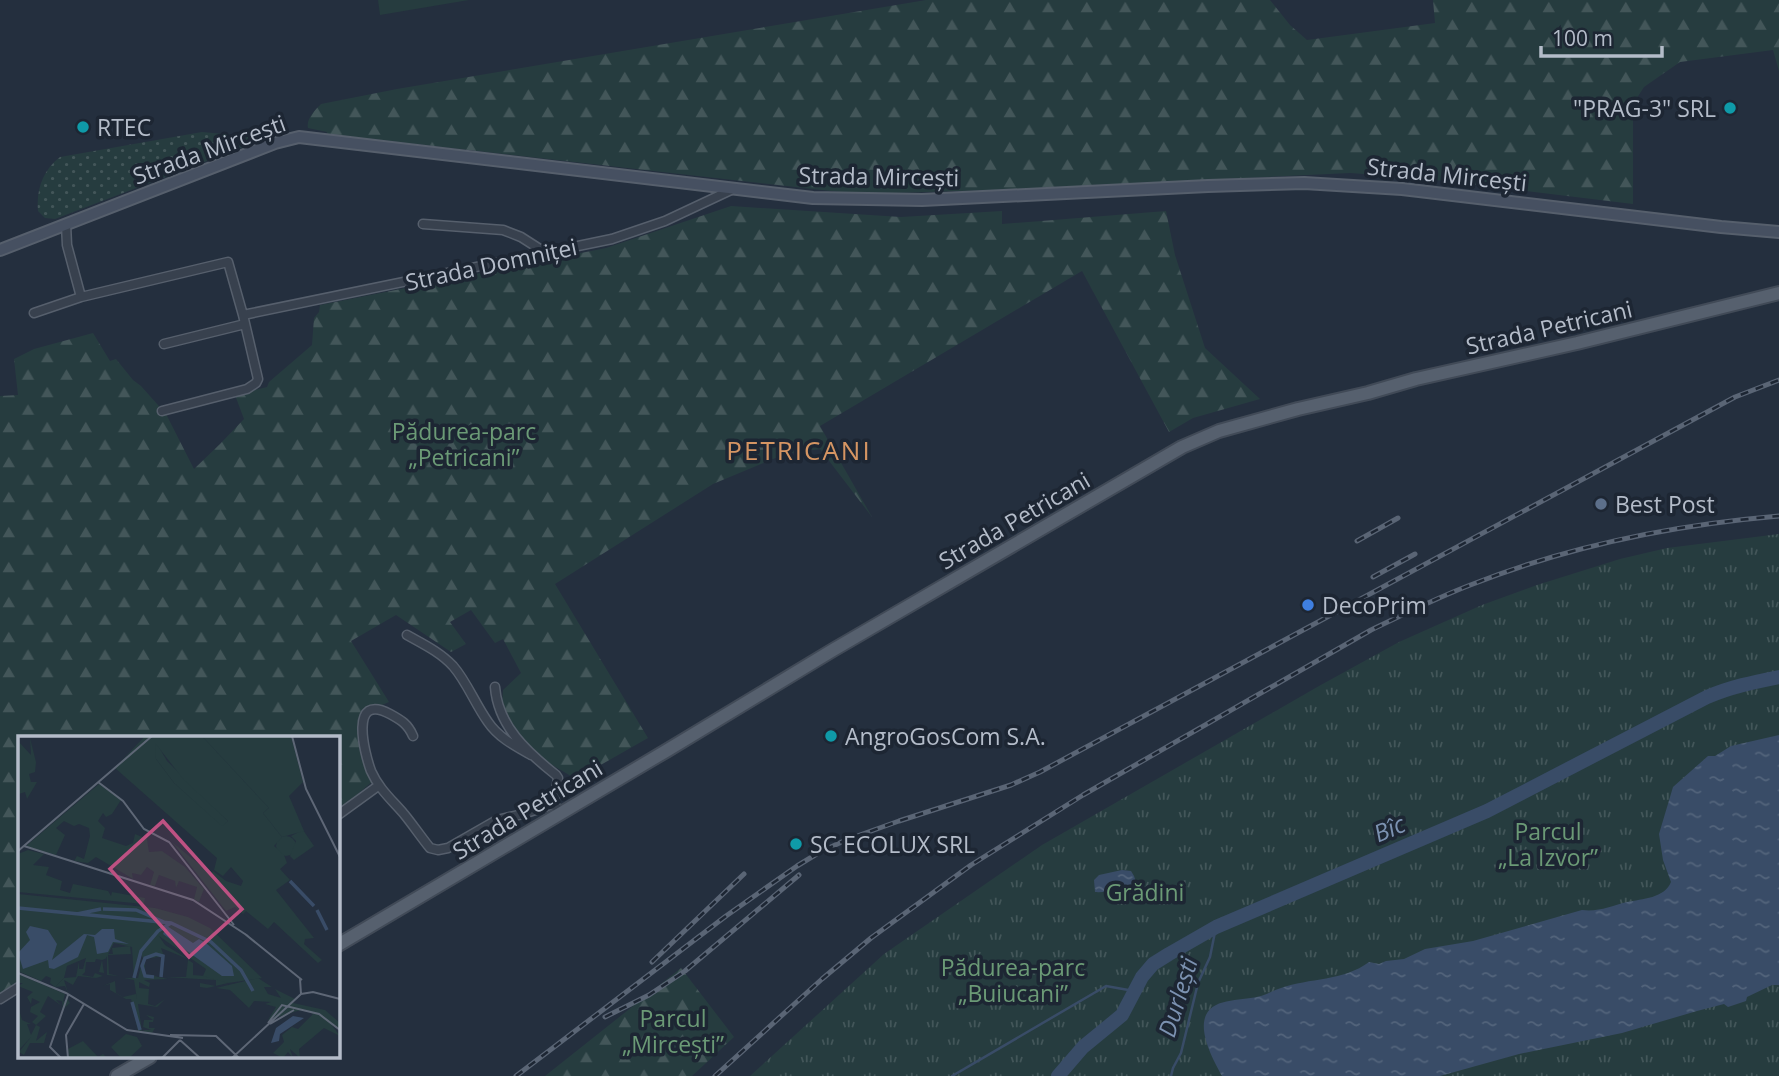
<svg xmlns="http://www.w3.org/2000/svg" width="1779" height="1076" viewBox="0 0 1779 1076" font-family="'Open Sans',sans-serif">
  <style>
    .grass { fill: url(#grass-dots) }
    .forest { fill: url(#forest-firs) }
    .park { fill: url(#park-tufts) }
    .pitch { fill: #263c3f }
    .water { fill: url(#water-ripples) }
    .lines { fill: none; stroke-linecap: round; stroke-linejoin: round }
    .stream { stroke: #394c67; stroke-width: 2.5 }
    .river { stroke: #394c67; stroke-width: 14 }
    .street-casing { stroke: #565f6c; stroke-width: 11 }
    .secondary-casing { stroke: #565f6c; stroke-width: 14 }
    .primary-casing { stroke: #414a57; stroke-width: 16 }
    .street { stroke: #38414e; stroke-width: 8 }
    .secondary { stroke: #465061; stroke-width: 10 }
    .primary { stroke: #56606e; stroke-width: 12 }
    .rail-casing { stroke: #5a6575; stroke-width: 5 }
    .rail { stroke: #1d2633; stroke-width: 2.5; stroke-dasharray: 8; stroke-linecap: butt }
    .culture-dot { fill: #0f9aa8; stroke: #1d2633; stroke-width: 2.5 }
    .service-dot { fill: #5c6f8a; stroke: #1d2633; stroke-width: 2.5 }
    .shop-dot { fill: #3f7fe0; stroke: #1d2633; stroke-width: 2.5 }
    .labels { text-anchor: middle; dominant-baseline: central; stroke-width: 7; stroke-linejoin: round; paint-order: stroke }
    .poi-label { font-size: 23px; fill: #b4bcc9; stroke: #1d2633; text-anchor: start }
    .street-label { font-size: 23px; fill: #b4bcc9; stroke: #1d2633 }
    .park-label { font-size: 23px; fill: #6b9a76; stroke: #1d2633 }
    .water-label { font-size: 24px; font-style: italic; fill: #7c92b1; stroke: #1d2633 }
    .quarter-label { font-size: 26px; letter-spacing: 2px; fill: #d59563; stroke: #1d2633 }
    .inset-river { fill: none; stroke: #394c67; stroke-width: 3.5 }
    .inset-road { fill: none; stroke: #5e6776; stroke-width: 2 }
    .view { fill: #bd5182; fill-opacity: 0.15; stroke: #bd5182; stroke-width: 3.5 }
    .inset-edge { fill: none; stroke: #b4bcc9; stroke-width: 3.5 }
  </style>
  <defs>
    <pattern id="grass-dots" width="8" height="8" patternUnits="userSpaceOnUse" patternTransform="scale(1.75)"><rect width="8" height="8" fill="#263c3f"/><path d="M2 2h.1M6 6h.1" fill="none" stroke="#435659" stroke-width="1.8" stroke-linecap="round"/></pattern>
    <pattern id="forest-firs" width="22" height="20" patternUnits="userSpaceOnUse" patternTransform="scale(1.75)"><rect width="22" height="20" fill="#263c3f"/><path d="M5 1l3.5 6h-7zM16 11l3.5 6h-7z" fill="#435659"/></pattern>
    <pattern id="park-tufts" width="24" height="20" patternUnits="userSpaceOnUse" patternTransform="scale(1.75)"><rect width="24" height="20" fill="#263c3f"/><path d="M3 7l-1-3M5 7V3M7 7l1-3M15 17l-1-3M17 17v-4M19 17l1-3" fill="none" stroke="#435659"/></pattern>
    <pattern id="water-ripples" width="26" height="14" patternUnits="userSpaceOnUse" patternTransform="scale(1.75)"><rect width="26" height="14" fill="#394c67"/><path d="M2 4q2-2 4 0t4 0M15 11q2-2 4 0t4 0" fill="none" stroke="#53647b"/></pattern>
  </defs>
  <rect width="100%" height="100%" fill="#242f3e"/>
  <path class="grass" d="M202 132 257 137 259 141 55 219 45 218 38 211C36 189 43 170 60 157Z"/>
  <path class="forest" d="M926 0H1270L1290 25 1307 40 1435 23 1433 0H1779V71L1773 50 1680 62 1644 87 1633 104V204L1419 178 1350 173 998 190 858 194 327 134V132L308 128C306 119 315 110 321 104L397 89Z
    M731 206 901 217 1002 211V224L1166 211 1175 255 1205 348 1260 399 1193 418 1169 432 1082 271 820 426 872 517 820 449 785 454 713 484 555 584 648 738 576 779 542 759 511 724 502 704 503 690 521 673 503 639 495 643 471 610 450 622 466 644 451 652 396 615 351 641 389 702 361 714 359 745 374 780 338 811V738H19V980L0 996V396L18 395 14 359 34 349 93 333 110 361 116 359 133 380 141 386 166 414 194 469 220 444 244 419 235 395 267 387 269 382 312 345 314 318 319 312 320 305 606 248Z
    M681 968 734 1037 692 1076H545Z"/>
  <path class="park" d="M1779 534V1076H750L884 954 1042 845 1319 686 1399 642 1482 605 1537 585 1620 559 1667 548Z"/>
  <path class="pitch" d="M378 0H469L380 15Z"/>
  <path class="water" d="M1779 735V985H1772L1747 997 1746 1001 1728 1007 1724 1004 1697 1011 1622 1033 1519 1054 1440 1076H1222C1214 1061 1198 1033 1206 1015 1214 997 1245 1001 1261 996 1268 994 1274 990 1281 988 1309 978 1344 981 1369 962L1379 964 1386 961 1404 959 1425 949 1473 941 1582 910C1599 912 1611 906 1627 902 1642 899 1665 898 1671 882L1663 860 1659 834 1673 787 1708 756H1715L1731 746Z
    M1122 870 1131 871 1134 876 1136 882C1124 888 1107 893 1095 892L1094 880 1099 875Z"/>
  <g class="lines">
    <path class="stream" d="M952 1076 1106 986 1134 991
      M1171 1076 1173 1068 1181 1053 1198 983 1210 957 1216 927"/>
    <path class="river" d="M1058 1076 1083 1047 1122 1015 1142 977 1153 964 1169 954 1216 927 1487 811 1707 697C1730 687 1754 682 1779 677"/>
    <defs>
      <path id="street" d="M66 224 67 245 81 297
        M423 224 503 230 521 237 546 253
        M34 313 81 297 228 262 243 315 258 379 256 383 247 389 162 411
        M243 315 612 239 665 221 731 190
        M164 344 245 324
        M407 635C423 644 440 652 453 666 467 682 475 704 488 722 498 737 515 746 531 755
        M495 687C498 726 527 752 556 775L558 778 554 804 557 808
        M413 736C408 724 401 720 390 714 349 692 364 752 371 771 379 789 391 799 404 814 413 825 421 837 430 848L438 850 448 848 497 820 523 814 554 804
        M338 815 378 786
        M0 999 19 987"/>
      <path id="secondary" d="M0 250 275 143 299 137 813 198 922 200 1208 186 1304 183 1402 189 1721 227 1779 232"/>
      <path id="primary" d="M338 945 666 751 833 650 1182 447 1219 431 1298 409 1368 393 1416 379 1577 343 1779 293
        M117 1076 150 1057"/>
    </defs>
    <use href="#street" class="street-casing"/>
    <use href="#secondary" class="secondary-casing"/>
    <use href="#primary" class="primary-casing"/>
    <use href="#street" class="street"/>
    <use href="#secondary" class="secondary"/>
    <use href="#primary" class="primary"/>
    <defs>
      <path id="rail" d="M1357 541 1398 518
        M1373 577 1415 554
        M652 962 744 874
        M605 1017 649 995 685 971 799 875
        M516 1076 726 916 797 866 820 852 846 840 899 821 1011 785 1040 772 1735 397 1779 380
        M715 1076 822 979 871 938 971 865 1083 795 1371 630C1405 614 1438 597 1473 584 1572 545 1674 525 1779 516"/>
    </defs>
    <use href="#rail" class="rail-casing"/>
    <use href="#rail" class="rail"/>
  </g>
  <g class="culture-dot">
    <circle cx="1730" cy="108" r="7"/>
    <circle cx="83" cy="127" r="7"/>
    <circle cx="831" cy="736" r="7"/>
    <circle cx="796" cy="844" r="7"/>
  </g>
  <circle class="service-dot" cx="1601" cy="504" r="7"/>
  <circle class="shop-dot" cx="1308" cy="605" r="7"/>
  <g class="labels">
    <g class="poi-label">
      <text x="1716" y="108" text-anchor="end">"PRAG-3" SRL</text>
      <text x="97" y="127">RTEC</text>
      <text x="1615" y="504">Best Post</text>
      <text x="1322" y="605">DecoPrim</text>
      <text x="845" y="736">AngroGosCom S.A.</text>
      <text x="810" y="844">SC ECOLUX SRL</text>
    </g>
    <g class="street-label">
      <text transform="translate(209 149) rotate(-20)">Strada Mircești</text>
      <text transform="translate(1447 174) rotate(6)">Strada Mircești</text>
      <text transform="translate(879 176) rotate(1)">Strada Mircești</text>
      <text transform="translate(491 264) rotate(-12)">Strada Domniței</text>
      <text transform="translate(1549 327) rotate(-13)">Strada Petricani</text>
      <text transform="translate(1014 520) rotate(-30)">Strada Petricani</text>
      <text transform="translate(527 809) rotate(-31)">Strada Petricani</text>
    </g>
    <g class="park-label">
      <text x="464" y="431">Pădurea-parc<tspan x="464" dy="26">„Petricani”</tspan></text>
      <text x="1548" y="831">Parcul<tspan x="1548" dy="26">„La Izvor”</tspan></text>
      <text x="1145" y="892">Grădini</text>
      <text x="1013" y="967">Pădurea-parc<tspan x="1013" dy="26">„Buiucani”</tspan></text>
      <text x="673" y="1018">Parcul<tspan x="673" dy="26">„Mircești”</tspan></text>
    </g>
    <g class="water-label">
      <text transform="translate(1389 828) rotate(-23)">Bîc</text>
      <text transform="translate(1177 997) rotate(-73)">Durlești</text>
    </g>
    <g class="quarter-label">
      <text x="799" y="450">PETRICANI</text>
    </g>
  </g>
  <g transform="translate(18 736)">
    <rect width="322" height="322" fill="#242f3e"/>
    <path d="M12 2 18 26 17 36 11 38 13 46H19L9 63 7 56 1 58 2 77 0 74V5L13 19ZM138 6 149 25 210 85 204 91 156 47 138 23 134 10ZM258 110a10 10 0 1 1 20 0a10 10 0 1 1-20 0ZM136 188 147 192 141 200 147 209 170 223 143 212 146 220 127 223V238L150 243 126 244 132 247 131 251 121 246V252L131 253 130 268 137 270 147 263 139 271 120 268 124 295 127 294H133L125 291 126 284H135L128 279 136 281 135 286H131V292H137L134 297 120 295 113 263H108L92 254V248L85 250 97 245 98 257 105 261 118 258 119 263 116 244 106 242H120L125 222 122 216 117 223V210L99 203 110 193 117 199 121 194 131 198ZM112 210 113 218 90 219 91 238 101 240 89 239V222L84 224 86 237 81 236 84 224 78 223 77 226H68L67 236 64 239 75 241 77 237 85 240 78 242 60 240 55 249 46 244 50 257 47 250 37 251 46 242 58 241 61 226V233H65L68 222H89V218H95L94 212ZM170 224 175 227V239L199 241 210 247 189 252 182 251V247L198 250V244L147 241H168ZM0 238 47 258 45 266 49 263 52 267 45 273 44 265 38 264 44 270 30 260 22 276 28 280 18 289 14 286 20 280 12 276 13 271 22 266 14 262 13 268 9 261 15 256 0 250 5 247H1ZM240 242 254 251H246L250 258 263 262 257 253 277 263 275 267 307 274 322 287V293L286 273 250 284 258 271 247 268 253 266 236 265 231 272 212 254 198 252ZM296 277 309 283 322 300 306 292 281 313 282 322 272 313 275 322 270 316 265 322 255 317 266 306 264 299 274 291 280 293Z" fill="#263c3f"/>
    <path d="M184 0 251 72 245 77 264 101 256 110 266 119 269 127 262 133 272 144 258 154 296 202 287 203 286 208 304 224 300 227 256 186 250 193 228 175 225 178 232 184 217 171 208 175 154 106 193 138 195 135 208 145 223 150 225 145 213 131 205 140 196 134 199 122 97 32 126 1ZM137 7 166 44 210 85 204 90 156 47 138 23ZM81 48 103 64 94 78 88 81 85 77 80 85 87 92 84 102 108 110 115 107 117 98 129 103 131 116 144 115 167 131 186 153 181 166 176 163 179 151 161 145 158 152 157 145 141 139 137 150 132 149 136 136 129 131 123 139 114 137 115 143 78 121 70 127 56 125 59 120 66 123 72 100 71 92 61 88 56 90 46 85 38 92 47 99 38 119 8 110ZM285 94 296 110 276 124 272 120 278 105 273 100ZM10 114 26 118 15 129 31 131 28 139 44 145 42 154 52 157 55 148 90 155 93 160 94 156 127 162 126 168 0 156V118ZM0 270 4 284 13 288H9L13 299 18 289 22 291 18 305 29 296 26 307H12L6 319 1 316 13 301 0 315Z" fill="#263c3f" fill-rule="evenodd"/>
    <path d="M184 0H273L285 46 271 60 286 95 264 101 245 77 251 72ZM65 305 80 321 85 318 89 322H51L50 313Z" fill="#263c3f"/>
    <path d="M0 158 137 172 170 181 192 192 244 242 210 247 185 240 188 233 138 198 119 224 116 243 114 211 96 207 88 222H68L49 230 46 242 37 251 32 247 33 242 28 240 23 245 0 235ZM108 298 119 301 124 310 111 322H103L93 311Z" fill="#263c3f"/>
    <path d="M12 190 30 194 39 208 34 224 66 198 77 199 84 193H96L97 203 111 208 95 206 90 216 79 218 76 201 69 199 60 221 36 233 31 232 30 224 5 233 0 217 12 204 8 196ZM149 190 175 207 181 203 188 207 214 230 216 240H204L145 198ZM275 280 286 282 262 298 261 305 253 307 258 292Z" fill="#394c67"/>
    <path class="inset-river" d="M272 145 296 170M0 172 153 187 193 206 223 234 235 255M85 173 118 174 146 186M299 174 309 194M59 178 83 173M136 241 127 240 124 230 127 222 138 218 145 220 143 241M116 242 123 215 140 195 153 187M114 266 122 294"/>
    <path class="inset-road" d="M274 0 288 53 322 121M80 46 105 65 126 93 151 106 216 189M6 110 175 164 230 200M0 115 134 0M227 198 284 244M0 237 48 257 109 294 165 302M283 258 295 256 322 263M250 287 264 269 301 278 322 294M252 288 276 274M152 299 198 300 221 322M162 304 182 322M43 322 32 311 50 259M50 322 48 299 66 268M144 322 162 304M214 322 283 258 282 243"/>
    <path class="view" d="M145 85 224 173 171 221 92 133Z"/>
    <rect width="322" height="322" class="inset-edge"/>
  </g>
  <path d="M1541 46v10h121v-10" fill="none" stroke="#b4bcc9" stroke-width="3.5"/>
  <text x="1552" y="46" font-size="21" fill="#b4bcc9" stroke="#1d2633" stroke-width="5" paint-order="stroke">100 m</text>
</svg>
